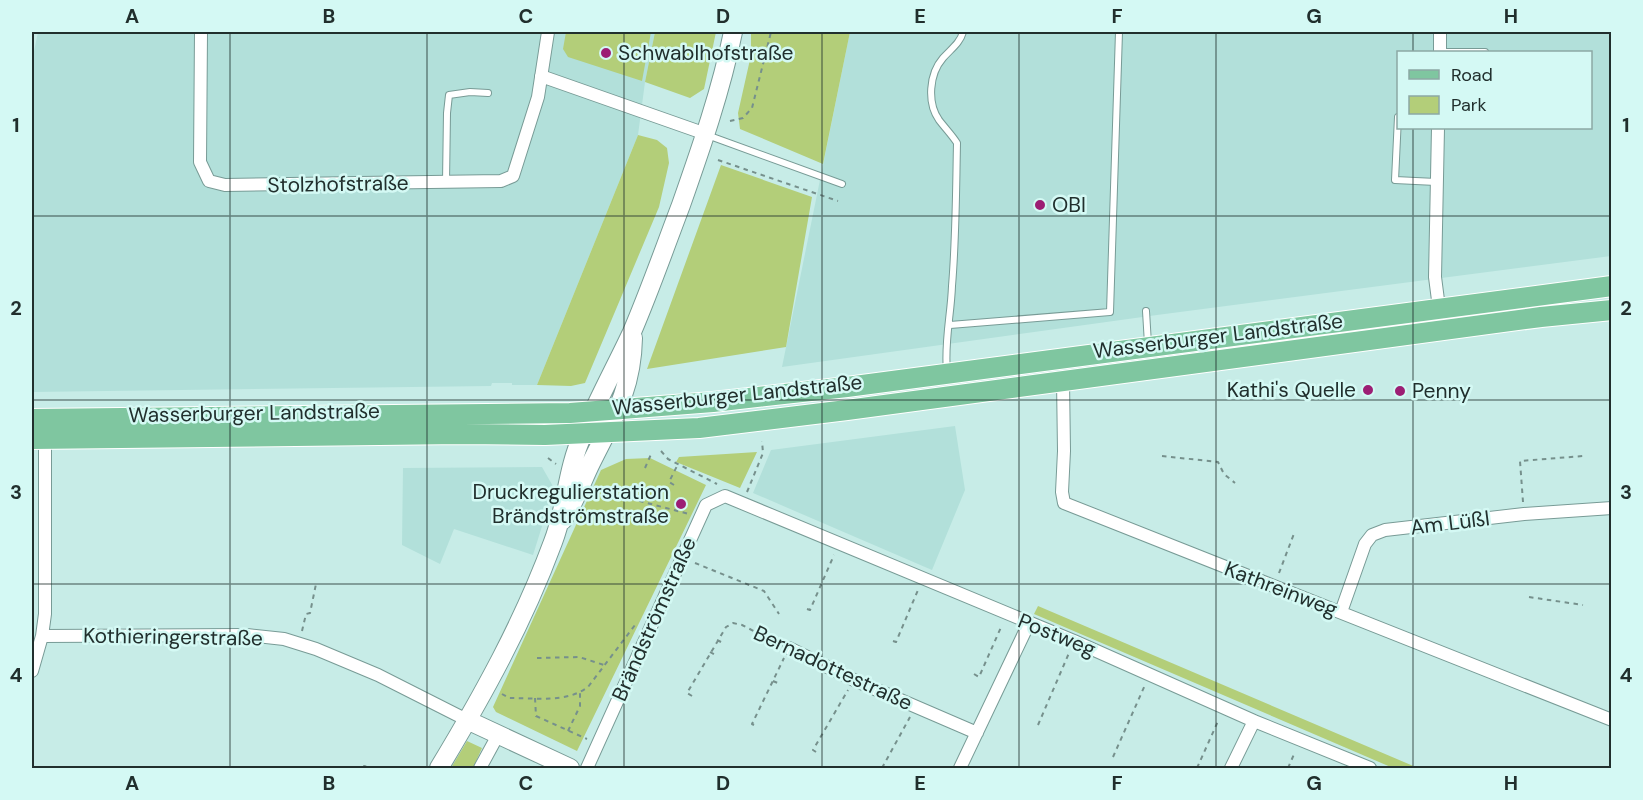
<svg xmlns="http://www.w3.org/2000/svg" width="1643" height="800" viewBox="0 0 1643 800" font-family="'DM Sans',sans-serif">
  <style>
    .built { fill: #b2e0da; fill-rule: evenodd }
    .green { fill: #b3ce79 }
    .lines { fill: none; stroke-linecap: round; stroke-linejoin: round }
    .lane-casing { stroke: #789b96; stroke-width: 8 }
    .street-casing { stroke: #789b96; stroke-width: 14 }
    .secondary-casing { stroke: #789b96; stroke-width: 20 }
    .primary-casing { stroke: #fff; stroke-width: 22 }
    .path { stroke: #76908c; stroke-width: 2; stroke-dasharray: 4.5 4.5; stroke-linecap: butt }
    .lane { stroke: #fff; stroke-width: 6 }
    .street { stroke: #fff; stroke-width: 12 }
    .secondary { stroke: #fff; stroke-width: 18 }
    .primary { stroke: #7fc6a0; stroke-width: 20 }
    .grid { fill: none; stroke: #212f2d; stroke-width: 1.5; stroke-opacity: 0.55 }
    .poi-dot { fill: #9c1e74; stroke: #d4f9f4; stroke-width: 2 }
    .labels { text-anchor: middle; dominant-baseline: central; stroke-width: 5; stroke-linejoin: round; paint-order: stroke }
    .poi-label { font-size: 21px; fill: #212f2d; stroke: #d4f9f4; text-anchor: start }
    .street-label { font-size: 21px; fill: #212f2d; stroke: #d4f9f4 }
    .neatline { fill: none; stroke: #212f2d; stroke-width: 2 }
    .grid-label { font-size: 20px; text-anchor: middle; font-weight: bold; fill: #212f2d }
  </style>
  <rect width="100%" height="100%" fill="#c7ece7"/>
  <path class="built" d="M38 32H655L645 82 638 135 537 385H512V383H492L491 386 32 392V61Z
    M850 32H1611V256L1157 315 782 367ZM1398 52H1590V128H1398Z
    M955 426 965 490 932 570 753 493 771 450Z
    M542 467 554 488 533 555 454 529 440 564 402 545 403 468Z"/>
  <path class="green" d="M566 32H651L642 81 568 57 563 49Z
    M655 32H716L704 89 690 98 645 82Z
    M751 32H850L823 164 740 129 738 113 751 55Z
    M638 135 657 140 667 148 669 163 659 207 585 383 571 386 537 385Z
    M721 165 812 197 786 347 647 369Z
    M757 452 740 488 676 462 679 457Z
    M650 458 706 485 577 751 496 712 493 707 601 470 626 459Z
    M1038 606 1418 768H1393L1034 614Z
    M467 741 482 748 473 768H451Z"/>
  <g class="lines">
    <defs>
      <path id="lane" d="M1440 52H1485
        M1398 117 1395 180 1436 182
        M707 135 842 184
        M446 182 447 113 449 95 470 92 488 93
        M1146 311 1148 344
        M950 325 1110 312 1119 32
        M947 372C944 342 951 315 952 286 956 238 956 191 957 143 952 135 945 128 939 120 927 103 929 74 943 58 951 49 960 43 963 32"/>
      <path id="street" d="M201 32 200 162 209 181 225 185 501 181 513 176 538 97 548 32
        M1440 52V32
        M541 76 706 134
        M1438 128 1435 277 1442 331
        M1063 381 1064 451 1062 492 1064 503 1612 720
        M1341 612 1365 544 1372 535 1385 530 1524 514 1612 508
        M42 636 247 635 284 639 316 649 378 675 467 720
        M789 648 854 680 977 733
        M32 671 42 636 45 614V439
        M480 768 498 735
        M587 768 706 505 725 496 1074 641 1254 721 1370 768
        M960 768 1029 623
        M1231 768 1254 721"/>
      <path id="secondary" d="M563 520C576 500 582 481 592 461 614 417 632 389 633 338
        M467 720 570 768
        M439 768C483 695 523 623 553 542 567 506 566 471 583 434 598 399 616 366 632 332 650 290 665 247 681 205 701 148 721 91 733 32"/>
      <path id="primary" d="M32 419 570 413 713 402 847 387 1612 286
        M32 439 462 434 545 435 699 428 847 410 1541 317 1612 310"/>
    </defs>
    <use href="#lane" class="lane-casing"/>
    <use href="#street" class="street-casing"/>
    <use href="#secondary" class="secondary-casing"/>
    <use href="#primary" class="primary-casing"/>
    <path class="path" d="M730 121 743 118 752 108 771 32
      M718 160 838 201
      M661 451 668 459 717 484
      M1162 456 1218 462 1224 474 1235 483
      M548 458 556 464
      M645 468 652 452
      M674 485 669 482 678 464
      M747 492 763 453 762 441
      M613 494 689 514
      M1523 502 1520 461 1583 456V458
      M695 563 764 591 779 614
      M1279 573 1295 531
      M1529 597 1583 605
      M807 609 810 610 834 555
      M302 631 306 614 310 613 316 584
      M717 640 725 644
      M893 641 896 642 918 590
      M710 652 717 656
      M537 658 579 657 604 665
      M974 674 979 677 1002 625
      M773 681 780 684
      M502 694 509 698C535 698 567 703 588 687L635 625
      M692 696 687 693 726 627 733 623 742 625 777 643
      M535 698 536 716 587 739
      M754 725 752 724 784 658
      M1038 725 1069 653
      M568 731 580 706V693
      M816 752 813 750 848 690
      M1113 757 1145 685
      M363 768 364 766 372 768
      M882 768 910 717
      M1197 768 1219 719
      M1288 768 1295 752"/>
    <use href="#lane" class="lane"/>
    <use href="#street" class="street"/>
    <use href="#secondary" class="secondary"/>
    <use href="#primary" class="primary"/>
  </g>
  <path class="grid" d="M230 32V768M427 32V768M624 32V768M822 32V768M1019 32V768M1216 32V768M1413 32V52M1413 128V768M32 216H1612M32 400H1612M32 584H1612"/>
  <g class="poi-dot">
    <circle cx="606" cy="53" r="6"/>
    <circle cx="1040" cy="205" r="6"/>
    <circle cx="1368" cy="390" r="6"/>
    <circle cx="1400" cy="391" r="6"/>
    <circle cx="681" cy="504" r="6"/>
  </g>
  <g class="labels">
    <g class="poi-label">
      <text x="618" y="53">Schwablhofstraße</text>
      <text x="1052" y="205">OBI</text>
      <text x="1356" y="390" text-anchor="end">Kathi's Quelle</text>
      <text x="1412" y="391">Penny</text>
      <text x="669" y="492" text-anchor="end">Druckregulierstation<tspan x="669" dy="24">Brändströmstraße</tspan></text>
    </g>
    <g class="street-label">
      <text transform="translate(338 184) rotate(-1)">Stolzhofstraße</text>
      <text transform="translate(1218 336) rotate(-7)">Wasserburger Landstraße</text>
      <text transform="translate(737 395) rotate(-6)">Wasserburger Landstraße</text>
      <text transform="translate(254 413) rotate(-1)">Wasserburger Landstraße</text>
      <text transform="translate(1450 523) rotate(-7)">Am Lüßl</text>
      <text transform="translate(1281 589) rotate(21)">Kathreinweg</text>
      <text transform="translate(654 619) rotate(-66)">Brändströmstraße</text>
      <text transform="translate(1057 635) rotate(22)">Postweg</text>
      <text transform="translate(173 637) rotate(1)">Kothieringerstraße</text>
      <text transform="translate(833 668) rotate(25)">Bernadottestraße</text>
    </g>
  </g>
  <rect width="1643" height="800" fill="none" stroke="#d4f9f4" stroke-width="66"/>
  <rect x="1397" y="51" width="195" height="78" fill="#d4f9f4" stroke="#8ca8a4" stroke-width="1.5"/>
  <rect x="1409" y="70" width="30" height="9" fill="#7fc6a0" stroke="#8ca8a4" stroke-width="1.5"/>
  <text x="1451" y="81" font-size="18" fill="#212f2d">Road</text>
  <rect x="1409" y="96" width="30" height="18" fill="#b3ce79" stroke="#8ca8a4" stroke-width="1.5"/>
  <text x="1451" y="111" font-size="18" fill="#212f2d">Park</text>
  <rect x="33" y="33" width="1577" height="734" class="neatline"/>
  <g class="grid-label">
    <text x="132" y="23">A</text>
    <text x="329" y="23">B</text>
    <text x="526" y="23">C</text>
    <text x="723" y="23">D</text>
    <text x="920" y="23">E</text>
    <text x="1117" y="23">F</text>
    <text x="1314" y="23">G</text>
    <text x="1511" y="23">H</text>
    <text x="16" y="132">1</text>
    <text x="1626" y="132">1</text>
    <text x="16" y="315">2</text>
    <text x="1626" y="315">2</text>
    <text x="16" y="499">3</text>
    <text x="1626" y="499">3</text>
    <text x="16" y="682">4</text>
    <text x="1626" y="682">4</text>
    <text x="132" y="790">A</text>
    <text x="329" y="790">B</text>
    <text x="526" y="790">C</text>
    <text x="723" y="790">D</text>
    <text x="920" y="790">E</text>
    <text x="1117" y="790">F</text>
    <text x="1314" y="790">G</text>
    <text x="1511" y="790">H</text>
  </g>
</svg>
